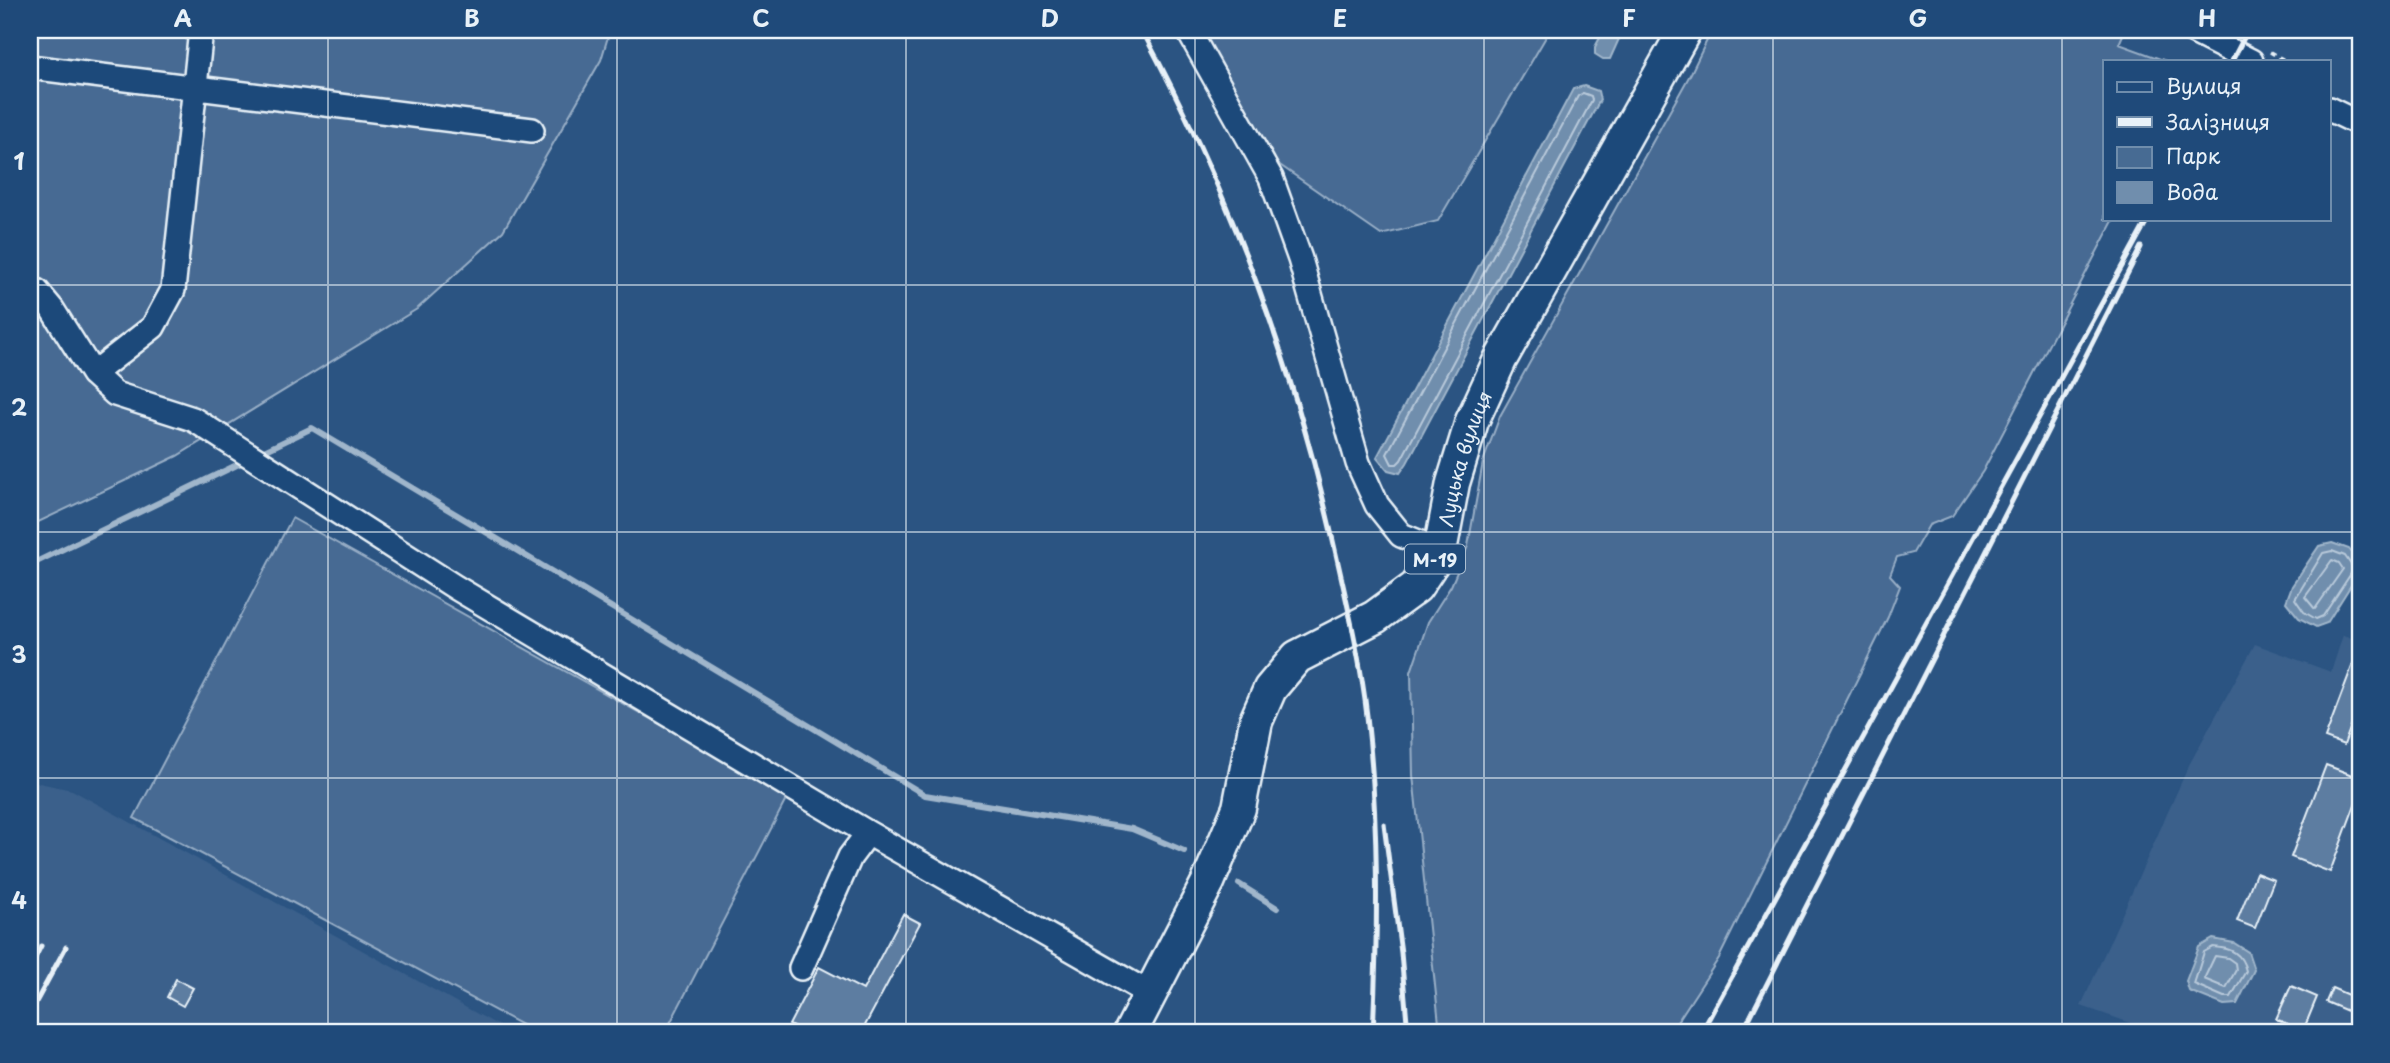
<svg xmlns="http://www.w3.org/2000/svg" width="2390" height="1063" viewBox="0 0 2390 1063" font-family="'Playpen Sans',sans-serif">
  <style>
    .built { fill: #3a608b }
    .green { fill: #476b93; stroke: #98aec6; stroke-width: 2 }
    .water { fill: #708ead; stroke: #a0b6cb; stroke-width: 2 }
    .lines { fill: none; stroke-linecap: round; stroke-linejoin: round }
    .shore { stroke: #b8c9da; stroke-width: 2 }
    .stream { stroke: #a0b6cb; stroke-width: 6 }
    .building { fill: #5d7da1; stroke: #e8f1f8; stroke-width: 2 }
    .minor-casing { stroke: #e8f1f8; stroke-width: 28 }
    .highway-casing { stroke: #e8f1f8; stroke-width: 37 }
    .path { stroke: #e8f1f8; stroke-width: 3.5; stroke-dasharray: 5 5; stroke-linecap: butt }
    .minor { stroke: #1f4a7a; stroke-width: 23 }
    .highway { stroke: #1f4a7a; stroke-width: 32 }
    .rail { stroke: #e8f1f8; stroke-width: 5 }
    .grid { fill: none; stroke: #e8f1f8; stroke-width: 2; stroke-opacity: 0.55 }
    .labels { text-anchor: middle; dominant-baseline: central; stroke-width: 7; stroke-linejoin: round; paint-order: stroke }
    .shield { fill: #1f4a7a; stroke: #acbfd2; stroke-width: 2 }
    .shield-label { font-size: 18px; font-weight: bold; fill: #e8f1f8 }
    .street-label { font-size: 19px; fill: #e8f1f8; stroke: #1f4a7a }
    .neatline { fill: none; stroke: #e8f1f8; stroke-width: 2.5 }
    .grid-label { font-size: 23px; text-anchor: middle; font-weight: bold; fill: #e8f1f8 }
  </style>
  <rect width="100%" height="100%" fill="#2b5482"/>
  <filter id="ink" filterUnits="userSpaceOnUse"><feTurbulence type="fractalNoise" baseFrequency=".0143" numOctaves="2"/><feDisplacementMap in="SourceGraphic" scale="14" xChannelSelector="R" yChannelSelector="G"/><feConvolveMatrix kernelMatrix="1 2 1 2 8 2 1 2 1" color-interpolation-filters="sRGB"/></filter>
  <g filter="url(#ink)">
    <path class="built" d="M2343 635 2360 641V1033H2160L2081 1006 2189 765 2255 644 2331 672Z
      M30 781 72 790 512 1033H30Z"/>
    <path class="green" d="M30 30H610L601 60 503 231 417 309 177 456 30 526Z
      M1198 30H1550L1438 221 1381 235 1274 161Z
      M1712 30H2125L2119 44 2166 61H2105V219H2114L1983 471 1952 516 1929 525 1913 553 1897 557 1890 575 1900 586 1888 617 1719 958 1670 1033H1440L1413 775 1411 672 1428 622 1451 586 1468 546 1483 462 1500 416 1691 73Z
      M292 518 788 796 665 1033H537L134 818Z"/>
    <path class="water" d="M1604 30H1623L1610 59H1603L1595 54V47Z
      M1584 86 1598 91 1600 100 1407 463 1400 473 1388 470 1377 457 1573 89Z
      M2332 543 2349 549 2358 561V574L2327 623 2316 627 2299 618 2286 602 2292 586 2319 546Z
      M2213 939 2234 943 2248 952 2254 970 2237 1004 2224 1005 2189 991 2186 981 2199 947Z"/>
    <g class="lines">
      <path class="shore" d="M1583 93 1591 96 1592 100 1401 460 1397 464H1392L1387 454 1578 96Z
        M2332 551 2345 556 2354 569 2323 616 2316 619 2304 612 2295 599 2323 553Z
        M2332 560 2339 563 2343 569 2315 609 2305 597Z
        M2213 947C2231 948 2242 953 2246 971L2231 997H2224L2194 984 2204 952Z
        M2215 956 2228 958 2235 963 2236 970 2226 988 2204 979Z"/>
      <path class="stream" d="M258 454 312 428 925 795 1132 829 1184 851
        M30 565 245 461
        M1239 884 1277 908"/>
    </g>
    <path class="building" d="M2359 648 2360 701 2344 745 2325 738Z
      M2326 765 2360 778V791L2330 872 2291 857Z
      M2256 873 2274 880 2255 928 2237 921Z
      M903 914 920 923 861 1033H805L789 1025 819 967 863 990Z
      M176 979 193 988 183 1006 167 997Z
      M2291 986 2317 997 2303 1031 2276 1019Z
      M2332 988 2360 1000 2357 1015 2326 1002Z"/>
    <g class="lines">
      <defs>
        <path id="minor" d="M1188 30 1271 178 1300 259 1358 463 1377 505 1401 535 1440 551
          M2190 30 2251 61
          M30 67 532 130
          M2329 109 2360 124
          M30 288 37 291 52 309 93 374 115 394 193 419 455 587 868 833 1150 994
          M93 374 153 327 173 290 201 30
          M801 968 850 857 868 833"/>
        <g id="highway">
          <path id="s1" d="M1130 1033 1208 882 1239 808 1256 721 1270 689 1297 657 1375 617 1416 587 1440 551 1453 483 1472 421 1500 360 1685 30"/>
        </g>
      </defs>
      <use href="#minor" class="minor-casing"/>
      <use href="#highway" class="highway-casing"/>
      <path class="path" d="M2270 52 2286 61"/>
      <use href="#minor" class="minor"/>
      <use href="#highway" class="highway"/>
      <path class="rail" d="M1142 30C1232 198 1295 368 1336 554 1348 607 1361 662 1367 716 1379 821 1378 927 1373 1033
        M2232 61 2248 30
        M1384 824 1401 953 1408 1033
        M30 968 41 946
        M30 1013 66 947
        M1701 1033 2148 219
        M1742 1033 2141 247"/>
    </g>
  </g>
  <path class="grid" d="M328 30V1033M617 30V1033M906 30V1033M1195 30V1033M1484 30V1033M1773 30V1033M2062 30V1033M30 285H2360M30 532H2360M30 778H2360"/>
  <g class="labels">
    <rect class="shield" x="1405" y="544.5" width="60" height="29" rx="5"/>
    <g class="shield-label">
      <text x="1435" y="559">М-19</text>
    </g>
    <g class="street-label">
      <text stroke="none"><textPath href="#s1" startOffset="693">Луцька вулиця</textPath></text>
    </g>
  </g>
  <rect width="2390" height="1063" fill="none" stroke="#1f4a7a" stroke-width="77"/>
  <rect x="2103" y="60" width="228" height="161" fill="#1f4a7a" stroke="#6f8dac" stroke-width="2"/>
  <rect x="2117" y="82" width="35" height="10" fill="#1f4a7a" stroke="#6f8dac" stroke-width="2"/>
  <text x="2166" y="94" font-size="21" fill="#e8f1f8">Вулиця</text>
  <rect x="2117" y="117" width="35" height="10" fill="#e8f1f8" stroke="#6f8dac" stroke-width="2"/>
  <text x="2166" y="130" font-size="21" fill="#e8f1f8">Залізниця</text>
  <rect x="2117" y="147" width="35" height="21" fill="#476b93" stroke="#6f8dac" stroke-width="2"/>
  <text x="2166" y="164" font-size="21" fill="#e8f1f8">Парк</text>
  <rect x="2117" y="182" width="35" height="21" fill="#708ead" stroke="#6f8dac" stroke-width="2"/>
  <text x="2166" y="200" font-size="21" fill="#e8f1f8">Вода</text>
  <rect x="38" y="38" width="2314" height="986" class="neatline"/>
  <g class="grid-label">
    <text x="183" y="27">A</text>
    <text x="472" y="27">B</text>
    <text x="761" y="27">C</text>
    <text x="1050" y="27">D</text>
    <text x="1340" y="27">E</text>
    <text x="1629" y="27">F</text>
    <text x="1918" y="27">G</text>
    <text x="2207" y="27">H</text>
    <text x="19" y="170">1</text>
    <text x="19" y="416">2</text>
    <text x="19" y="663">3</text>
    <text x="19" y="909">4</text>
  </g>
</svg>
